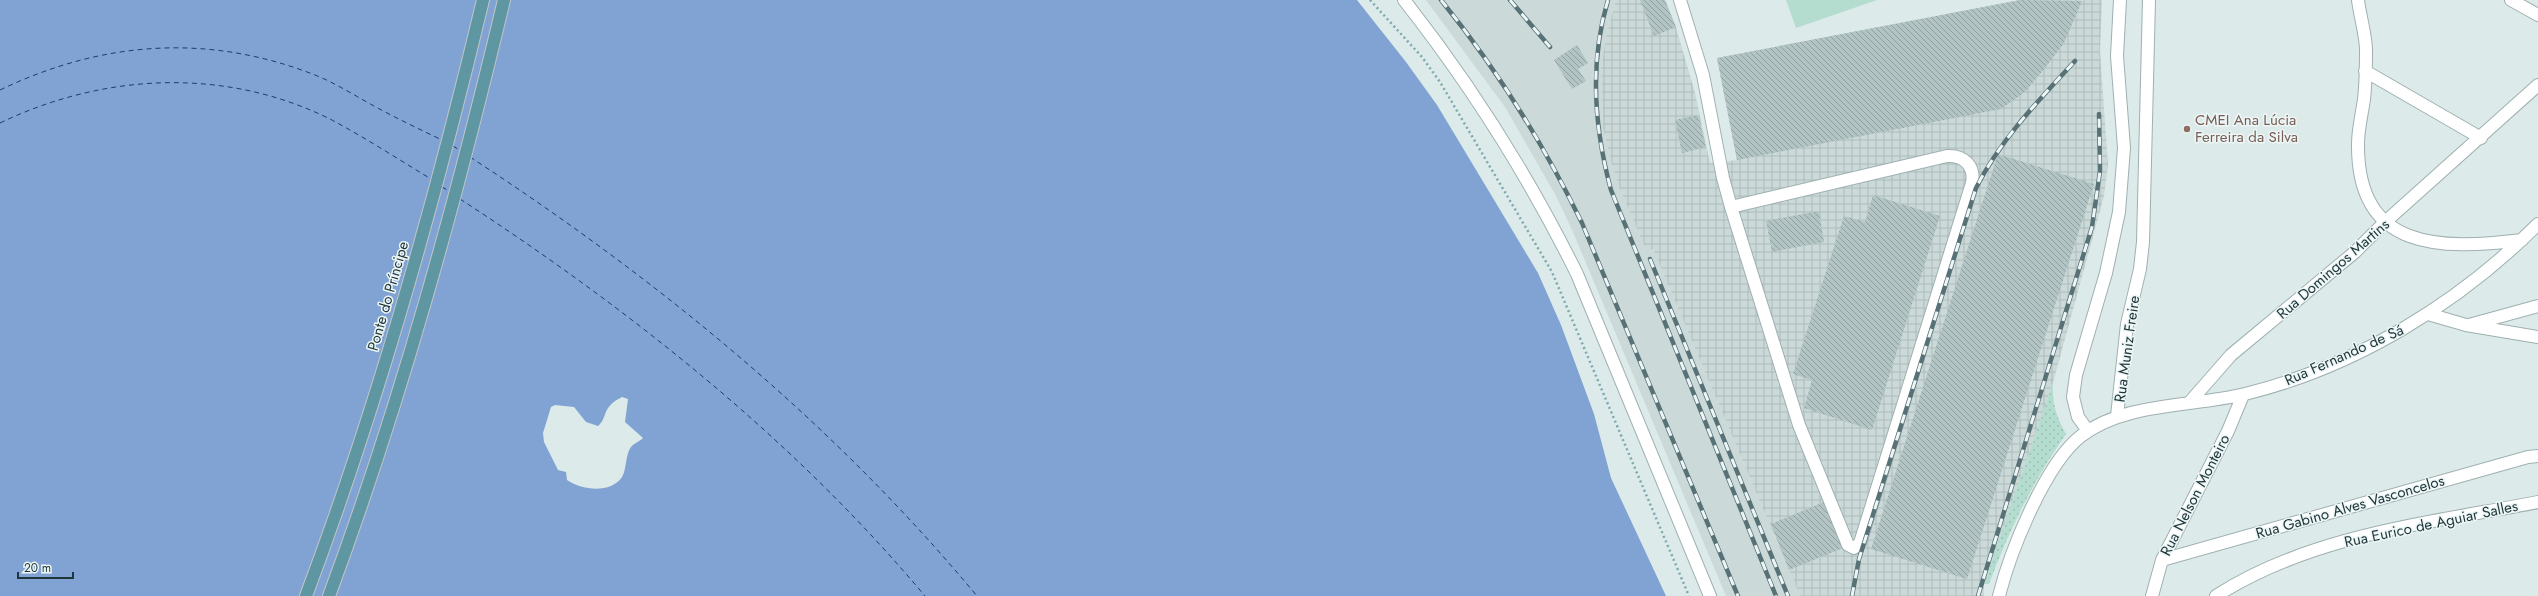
<svg xmlns="http://www.w3.org/2000/svg" width="2538" height="596" viewBox="0 0 2538 596" font-family="Jost,sans-serif">
  <style>
    .built { fill: #cbd9d9 }
    .industrial { fill: url(#industrial-grid) }
    .grass { fill: url(#grass-dots) }
    .garden { fill: #b4ddd0 }
    .water { fill: #80a3d3; fill-rule: evenodd }
    .lines { fill: none; stroke-linecap: round; stroke-linejoin: round }
    .ferry { stroke: #163d77; stroke-width: 1; stroke-dasharray: 5 4; stroke-linecap: butt }
    .building { fill: url(#building-back-hatch) }
    .minor-casing { stroke: #9fb0b1; stroke-width: 14 }
    .major-casing { stroke: #c0c6c8; stroke-width: 14 }
    .path { stroke: #7ba9af; stroke-width: 2.5; stroke-dasharray: 2 3; stroke-linecap: butt }
    .minor { stroke: #fff; stroke-width: 12 }
    .major { stroke: #5e96a2; stroke-width: 12 }
    .rail-casing { stroke: #587176; stroke-width: 4.5 }
    .rail { stroke: #edf6f6; stroke-width: 3; stroke-dasharray: 9; stroke-linecap: butt }
    .education-dot { fill: #8d6e63; stroke: #edf6f6; stroke-width: 1.5 }
    .labels { text-anchor: middle; dominant-baseline: central; stroke-width: 3; stroke-linejoin: round; paint-order: stroke }
    .education-label { font-size: 15px; fill: #785e54; stroke: #edf6f6; text-anchor: start }
    .street-label { font-size: 15px; fill: #1e3539; stroke: #edf6f6 }
  </style>
  <defs>
    <pattern id="industrial-grid" width="8" height="8" patternUnits="userSpaceOnUse"><rect width="8" height="8" fill="#cbd9d9"/><path d="M0 4h8M4 0v8" fill="none" stroke="#aebbbb"/></pattern>
    <pattern id="grass-dots" width="8" height="8" patternUnits="userSpaceOnUse"><rect width="8" height="8" fill="#b4ddd0"/><path d="M2 2h.1M6 6h.1" fill="none" stroke="#9abeb3" stroke-width="1.8" stroke-linecap="round"/></pattern>
    <pattern id="building-back-hatch" width="6" height="6" patternUnits="userSpaceOnUse"><rect width="6" height="6" fill="#b2c4c4"/><path d="M-1 5l2 2M0 0l6 6M5-1l2 2" fill="none" stroke="#90a0a0"/></pattern>
  </defs>
  <rect width="100%" height="100%" fill="#dceae9"/>
  <path class="built" d="M1426 0H1616L1606 37 1601 68 1603 128 1610 158 1619 187 1647 252 1653 249 1800 596H1726L1573 232 1556 196 1505 107Z"/>
  <path class="industrial" d="M1616 0H1665L1676 27 1695 93 1710 163 1737 160 1717 58 2020 0H2102L2100 51 2108 165 2104 196 2053 383 1984 584V596H1800L1653 249 1647 252 1619 187 1610 158 1603 128 1601 68 1606 37Z"/>
  <path class="grass" d="M2053 383C2052 403 2056 416 2066 434 2033 481 2009 530 1989 584H1984Z"/>
  <path class="garden" d="M1786 0H1877L1796 28Z"/>
  <path class="water" d="M0 0H1357L1406 62 1437 105 1538 273 1561 325 1594 414 1611 478 1666 596H0ZM622 397 628 399 625 422 643 438C640 441 633 444 631 447 625 455 627 469 622 477 611 494 581 490 567 480L566 472 558 470 544 442 543 433 551 407 555 405 574 407 586 422 598 426C608 418 601 407 622 397Z"/>
  <g class="lines">
    <path class="ferry" d="M0 90C102 41 208 33 315 75 335 83 354 95 374 106 396 118 419 129 442 140
      M0 123C104 73 225 67 330 119 364 137 398 159 431 179
      M453 146 461 151
      M470 157C659 280 833 423 977 596
      M442 187 449 191
      M460 199C631 310 794 440 925 596"/>
  </g>
  <path class="building" d="M1640 0H1665L1676 27 1654 36Z
    M2020 0 2082 1 2064 43 2045 68 2025 92 2001 109 1737 160 1717 58Z
    M1577 45 1588 63 1578 69 1586 81 1572 89 1554 60Z
    M1698 115 1706 147 1682 153 1675 120Z
    M1998 154 2094 184 1967 579 1871 549Z
    M1873 195 1940 216 1872 430 1804 408 1812 380 1793 374 1844 216 1865 222Z
    M1819 211 1824 242 1772 252 1766 221Z
    M1824 502 1843 548 1789 570 1771 524Z"/>
  <g class="lines">
    <defs>
      <path id="minor" d="M1404 0C1471 85 1529 177 1577 274L1710 596
        M1680 0 1703 75 1723 178 1731 207 1799 425 1848 545 1854 548 1860 543 1972 183C1975 167 1965 155 1947 156L1731 207
        M2358 0C2360 16 2365 32 2366 48 2366 65 2366 82 2364 99 2362 114 2358 129 2358 144 2357 251 2441 250 2522 240
        M2511 0 2538 15
        M2365 71 2481 138
        M2428 314 2466 325 2538 337
        M2469 325 2538 306
        M2189 403 2231 355 2355 252 2384 223 2538 85
        M2117 416 2127 324 2140 269 2143 242 2149 0
        M2088 431 2078 417 2073 397 2076 375 2106 273 2119 212 2124 148 2117 56 2120 0
        M2162 560 2528 457 2538 456
        M1999 596C2010 552 2045 464 2081 436 2125 402 2192 407 2245 394 2355 367 2458 304 2538 224
        M2152 596 2162 560 2228 431 2243 395
        M2216 596C2311 535 2429 523 2538 502"/>
      <path id="major" d="M306 596C379 402 435 201 483 0
        M329 596C401 402 456 201 504 0"/>
    </defs>
    <use href="#minor" class="minor-casing"/>
    <use href="#major" class="major-casing"/>
    <path class="path" d="M1370 0 1422 57 1440 82 1552 272 1689 596"/>
    <use href="#minor" class="minor"/>
    <use href="#major" class="major"/>
    <defs>
      <path id="rail" d="M1441 0C1497 69 1543 143 1582 223L1738 596
        M1510 0 1550 47
        M1608 0C1589 63 1594 127 1611 190L1776 596
        M1650 259 1788 596
        M1852 596 1859 559 1976 188C2001 139 2038 101 2075 61
        M1978 596 2092 227 2100 171 2099 114"/>
    </defs>
    <use href="#rail" class="rail-casing"/>
    <use href="#rail" class="rail"/>
  </g>
  <circle class="education-dot" cx="2187" cy="129" r="4"/>
  <g class="labels">
    <g class="education-label">
      <text x="2195" y="120">CMEI Ana Lúcia<tspan x="2195" dy="17">Ferreira da Silva</tspan></text>
    </g>
    <g class="street-label">
      <text transform="translate(2333 269) rotate(-41)">Rua Domingos Martins</text>
      <text transform="translate(388 296) rotate(-74)">Ponte do Príncipe</text>
      <text transform="translate(2127 349) rotate(-82)">Rua Muniz Freire</text>
      <text transform="translate(2344 355) rotate(-24)">Rua Fernando de Sá</text>
      <text transform="translate(2195 495) rotate(-63)">Rua Nelson Monteiro</text>
      <text transform="translate(2350 507) rotate(-16)">Rua Gabino Alves Vasconcelos</text>
      <text transform="translate(2431 524) rotate(-12)">Rua Eurico de Aguiar Salles</text>
    </g>
  </g>
  <path d="M18 572v6h55v-6" fill="none" stroke="#1e3539" stroke-width="2"/>
  <text x="24" y="572" font-size="12" fill="#1e3539" stroke="#edf6f6" stroke-width="3" paint-order="stroke">20 m</text>
</svg>
